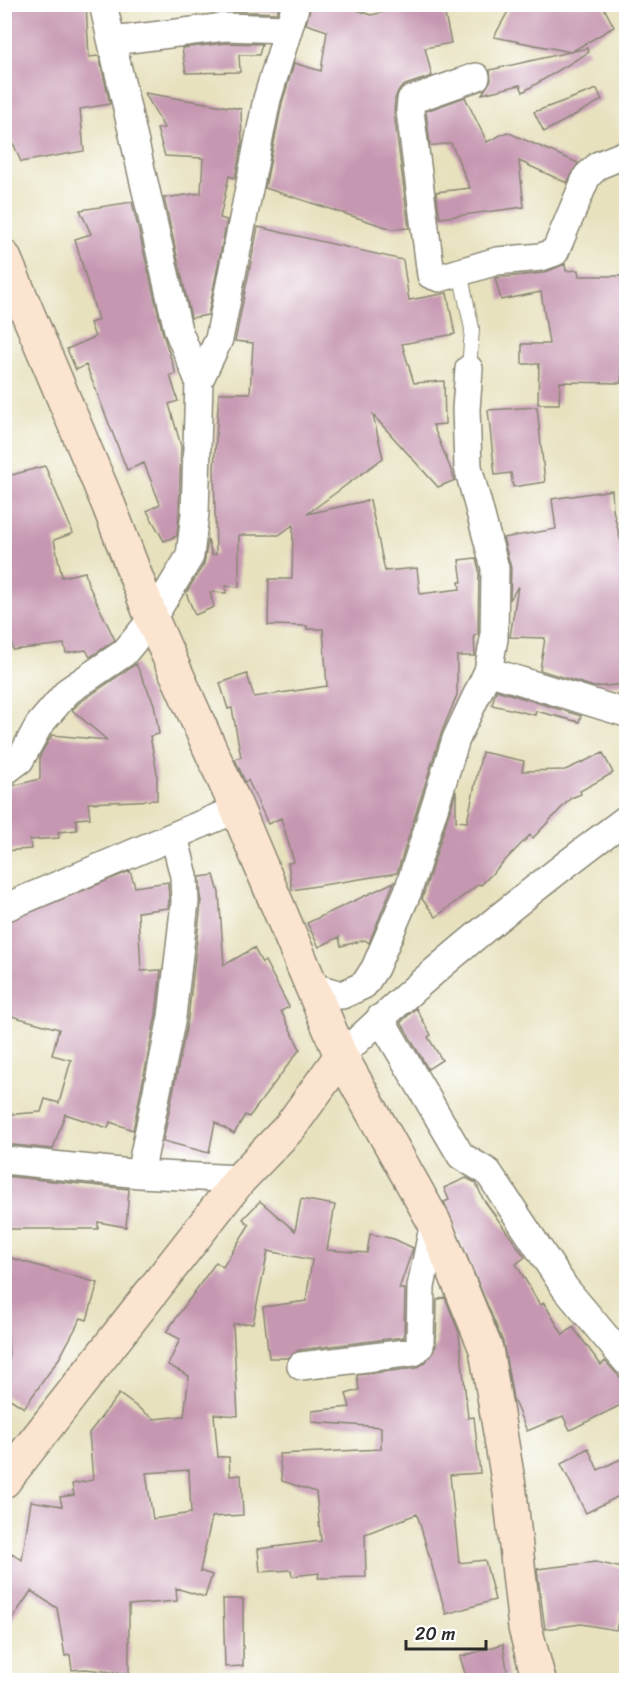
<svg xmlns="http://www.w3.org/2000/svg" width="631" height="1685" viewBox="0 0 631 1685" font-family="Sriracha,sans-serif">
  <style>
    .building { fill: #c697b1; fill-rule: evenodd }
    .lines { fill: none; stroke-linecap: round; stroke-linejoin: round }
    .lane-casing { stroke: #898674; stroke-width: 16 }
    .street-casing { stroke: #898674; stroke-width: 30 }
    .secondary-casing { stroke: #898674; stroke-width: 36 }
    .lane { stroke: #fff; stroke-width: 14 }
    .street { stroke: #fff; stroke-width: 27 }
    .secondary { stroke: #fce5d0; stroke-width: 33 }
  </style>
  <rect width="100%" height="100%" fill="#fff"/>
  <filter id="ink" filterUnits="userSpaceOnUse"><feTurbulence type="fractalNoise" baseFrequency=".0167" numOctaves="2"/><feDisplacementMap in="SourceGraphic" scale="12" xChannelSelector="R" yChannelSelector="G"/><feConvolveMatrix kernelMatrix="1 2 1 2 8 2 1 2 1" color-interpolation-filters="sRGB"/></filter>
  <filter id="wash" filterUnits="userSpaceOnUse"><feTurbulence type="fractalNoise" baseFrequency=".008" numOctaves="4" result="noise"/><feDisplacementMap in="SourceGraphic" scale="24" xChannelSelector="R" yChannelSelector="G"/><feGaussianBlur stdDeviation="1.35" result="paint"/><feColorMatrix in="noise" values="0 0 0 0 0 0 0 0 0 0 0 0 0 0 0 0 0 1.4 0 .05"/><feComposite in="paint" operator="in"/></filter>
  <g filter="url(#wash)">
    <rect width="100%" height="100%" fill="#e7e1bd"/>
    <g id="blocks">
      <path class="building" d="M4 4H86L89 57 99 56 110 104 80 109 84 151 21 162 4 121Z
        M225 4H279L277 13 226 11Z
        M311 4H340L371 15 398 9 397 5H443L451 43 425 48 432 76 405 85 398 91 395 99 394 113 409 228 392 229 265 188 282 103 294 63 321 71 327 31 306 24Z
        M512 4H602L614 27 571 52 494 37Z
        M226 43 262 44 259 55H239L240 72 186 73 182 48Z
        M587 48 589 52 523 92 520 85 482 94 491 80 490 70Z
        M597 89 602 100 544 132 534 112Z
        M145 93 241 109 242 144 235 178 229 176 220 218 227 220 208 315 191 318 164 198 201 193 203 158 165 156 157 129 164 128Z
        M465 97 487 142 507 132 578 163 567 183 519 161 524 207 440 218 436 192 470 188 451 143 430 146 426 111Z
        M132 202 163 334 176 374 170 375 178 401 169 404 181 446 179 512 177 536 164 541 147 511 160 504 144 463 127 470 86 365 76 370 67 349 95 337 90 323 98 320 75 239 91 234 80 210Z
        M258 227 403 260 409 300 447 293 455 334 402 344 414 383 444 381 445 424 433 425 455 480 438 487 373 415 383 458 307 514 370 500 385 571 417 568 420 594 460 589 459 582H462L459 560 476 558 479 570 478 635H474L475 656H457V695L441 734 397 873 292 890 288 863 294 862 281 818 268 824 248 780 245 782 235 759 241 757 232 708 228 709 220 683 247 674 254 697 327 686 323 629H307V626L268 625 269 579H292L293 525 279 535H239V587L226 586V593L210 592 214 607 195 615 186 593 204 564 208 540 212 555 216 554 214 468 219 393H250L253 343 235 341Z
        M565 264 566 271 578 270 579 276H627V315L621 383 560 382 559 404H538L539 364H522V344H549L541 292 501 300 495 278 543 273Z
        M537 407 545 482 513 487 511 473 495 475 488 410Z
        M45 466 73 533 54 540 62 577 85 572 88 584 115 640 90 657 86 650 66 653 64 644 13 650 4 610V477Z
        M612 490 613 510 627 566V684L594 687 540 670 545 638 510 637 518 586 510 600 511 568 503 538 556 529 552 499Z
        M136 664 154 704 159 734 150 736 157 773V800L88 803 90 818 76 819 77 830 58 832 59 838 30 840 31 849 4 851V788L40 779V755L52 735 107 740 72 710 79 703Z
        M496 690 581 716 579 722 536 711 535 715 492 705Z
        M482 752 524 761 522 771 565 770 603 753 613 773 580 791 581 794 571 798 533 838 530 835 481 885 479 884 436 917 422 899 456 791V821L467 822Z
        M130 871 135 887 168 882 169 901 168 908 138 912 141 971 161 970 156 1015 133 1130 110 1122 108 1128 65 1114 53 1149 4 1144V1115L41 1112 45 1099 59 1103 71 1060 52 1055 59 1029 4 1014V923Z
        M214 875 219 893 224 965 254 948 262 963 265 961 289 1007 281 1011 300 1049 249 1117 245 1115 234 1134 215 1122 209 1153 163 1141 188 1019 201 904 200 877Z
        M394 882 369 943 365 940 341 946 339 937 319 947 307 923Z
        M416 1008 431 1035 428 1037 442 1060 428 1069 401 1022Z
        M4 1176 129 1189 126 1227 98 1222V1229H4Z
        M466 1178 476 1183 483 1199 525 1257 516 1264 540 1305 544 1303 563 1335 573 1327 601 1365 605 1361 627 1385V1402L570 1430 563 1416 527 1431 513 1399 503 1342 444 1202 449 1200 444 1188Z
        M301 1199 335 1205 327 1250 367 1253 370 1234 394 1239 413 1248 399 1289H405L404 1337 299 1350 288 1358H269L263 1307 306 1301 312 1260 268 1251 253 1323 233 1324 238 1416 214 1414 218 1457H229L230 1476 241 1475 243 1515 212 1517 200 1571 212 1575 205 1597 176 1588 177 1601 129 1605V1674L86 1669 72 1670 70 1655 65 1656 57 1608 31 1591 4 1631V1565L12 1553 22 1560 31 1501 62 1506 60 1497 74 1495 72 1484 93 1480 89 1433 119 1394 154 1419 184 1416 189 1376 168 1365 180 1339 166 1332 216 1262 223 1267 249 1225 243 1219 260 1201 295 1231ZM189 1470 191 1513 153 1519 146 1473Z
        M4 1256 98 1283 87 1320 81 1318 60 1357 24 1408 4 1395V1357L9 1358Z
        M445 1297 459 1333 468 1418 474 1417 480 1473 450 1475 459 1563 485 1560 495 1600 446 1614 417 1514 365 1534 366 1577 318 1578 319 1573 292 1576 291 1570 260 1572 258 1549 321 1541 316 1492 282 1481 279 1454 381 1449V1427L312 1422V1411L350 1407 346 1394 359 1390 357 1375 416 1368 425 1363 436 1346 437 1300Z
        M588 1448 598 1470 627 1456V1492L586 1513 561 1464Z
        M596 1562 627 1569V1589L616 1630 581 1624 545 1629 537 1569Z
        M223 1599H243V1666L225 1667Z
        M503 1644 508 1676 494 1680H467L460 1657Z"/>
    </g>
  </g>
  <g filter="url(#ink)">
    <use href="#blocks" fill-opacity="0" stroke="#898674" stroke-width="1.5"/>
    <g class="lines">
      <defs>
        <path id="lane" d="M460 272 472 329 469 369"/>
        <path id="street" d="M113 41 225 27 287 29
          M476 77 411 100 410 111 431 275 440 278 497 261 541 257 555 252 587 176 599 165 626 154
          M199 381 219 339 267 99 296 4
          M488 671 626 713
          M4 772 20 760 39 725 68 691 124 653 152 619 190 556 195 513 199 381 178 330 103 4
          M4 908 237 809
          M313 987 342 995 364 985 375 968 408 891 456 739 488 671 494 639 495 568 468 467 466 409 469 369
          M380 1018 461 1156 488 1172 565 1288 626 1361
          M341 1056C429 971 528 892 626 819
          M4 1160 140 1174 240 1179
          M140 1174 172 1017 185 902 184 876 174 836
          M301 1366 414 1352 420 1346 421 1287 434 1222"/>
        <path id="secondary" d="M4 257 109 506 152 619 237 809 341 1056 434 1222 486 1349 510 1492 525 1628 539 1680
          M4 1481 240 1179 290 1127 341 1056"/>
      </defs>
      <use href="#lane" class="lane-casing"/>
      <use href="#street" class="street-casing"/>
      <use href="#secondary" class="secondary-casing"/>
      <use href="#lane" class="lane"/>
      <use href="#street" class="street"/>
      <use href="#secondary" class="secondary"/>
    </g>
  </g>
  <rect width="631" height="1685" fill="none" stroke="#fff" stroke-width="24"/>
  <path d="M406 1640v9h80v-9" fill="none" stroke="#2b2b2b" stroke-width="3"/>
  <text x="415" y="1640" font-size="18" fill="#2b2b2b" stroke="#ffffff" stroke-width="4.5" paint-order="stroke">20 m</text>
</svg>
